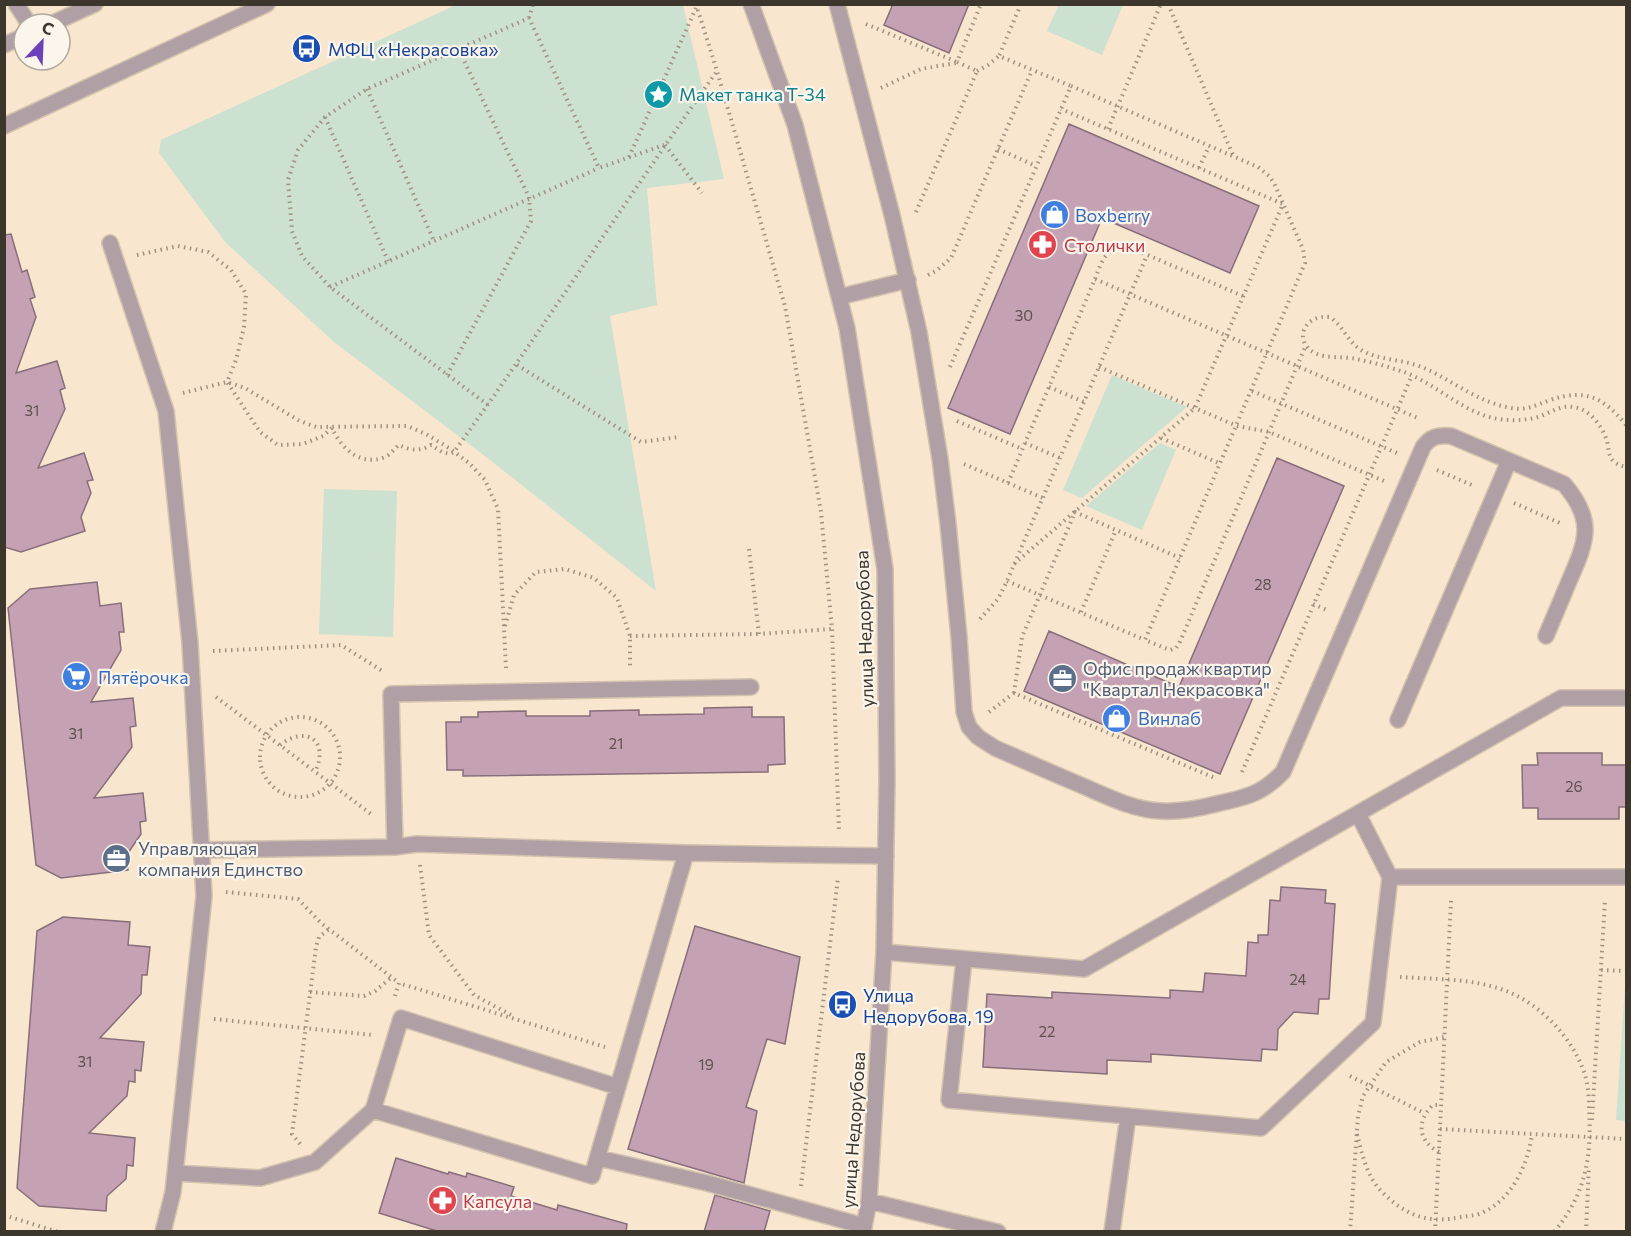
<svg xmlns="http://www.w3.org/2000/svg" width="1631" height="1236" viewBox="0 0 1631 1236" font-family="Commissioner,sans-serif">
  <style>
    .green { fill: #cce1d0 }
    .building { fill: #c5a2b3; stroke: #886e7b; stroke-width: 1.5 }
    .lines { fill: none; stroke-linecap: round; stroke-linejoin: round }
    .minor-casing { stroke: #d3c3ae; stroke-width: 18 }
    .path { stroke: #9f9281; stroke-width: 4; stroke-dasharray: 1.5 4.5; stroke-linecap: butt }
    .minor { stroke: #b0a0a6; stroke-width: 15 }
    .labels { text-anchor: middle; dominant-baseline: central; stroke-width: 4.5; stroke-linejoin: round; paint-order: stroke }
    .number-label { font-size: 15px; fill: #5f514e }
    .transit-label { font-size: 18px; fill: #164399; stroke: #fcf5eb; text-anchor: start }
    .culture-label { font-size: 18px; fill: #0d838f; stroke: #fcf5eb; text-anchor: start }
    .shop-label { font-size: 18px; fill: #366cbe; stroke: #fcf5eb; text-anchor: start }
    .health-label { font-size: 18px; fill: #be3a42; stroke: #fcf5eb; text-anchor: start }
    .street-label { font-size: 18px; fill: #3d362d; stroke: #fcf5eb }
    .service-label { font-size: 18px; fill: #4e5e75; stroke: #fcf5eb; text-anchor: start }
  </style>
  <rect width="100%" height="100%" fill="#f8e6ce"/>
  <path class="green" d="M1059 4 1123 5 1102 55 1047 31Z
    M456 5H683L724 179 647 188 657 305 610 316 656 591 481 453 334 342 225 242 159 153 161 140Z
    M1112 375 1187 407 1082 498 1063 490Z
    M1160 443 1176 450 1142 530 1086 506Z
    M324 489 397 491 393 637 319 634Z
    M1625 987H1626V1121L1616 1120Z"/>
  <path class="building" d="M893 4H969L949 53 884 25Z
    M1069 124 1259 206 1230 273 1102 218 1010 434 948 408Z
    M11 234 22 272 27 270 35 297 30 299 36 317 16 373 57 361 65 388 60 390 65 409 38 468 84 453 93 480 87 481 91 493 81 517 85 531 21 552 4 547V235Z
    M1277 458 1344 486 1220 774 1024 691 1049 631 1179 687Z
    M97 582 100 606 121 603 124 632H119L121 650 91 702 133 698 136 726 130 727 132 747 94 798 143 793 146 821 140 822 141 834 126 856 128 870 61 878 36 865 8 608 30 589Z
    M752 707V717H784L785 764 768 765V772L463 776V770H447L446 722H461V717H478V712L526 711V716H590V711L639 710V715L704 714V708Z
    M1537 753H1602V765H1626V807H1619V819H1538V808H1523L1522 765H1538Z
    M1281 887 1326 890 1325 903 1335 904 1329 999H1319L1318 1014 1294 1012 1278 1029 1277 1050 1262 1049 1261 1061 1151 1054V1062L1107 1060V1074L983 1067 987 994 1052 998V992L1170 998V990L1203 992 1205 973 1246 976 1248 942 1258 943V935H1268L1270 900 1280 901Z
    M63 917 130 922 128 945 150 947 147 975H142L141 994 100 1038 144 1042 141 1071 135 1070V1082L129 1081 127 1096 89 1133 135 1138 133 1166 127 1165 126 1179 107 1196 106 1211 39 1206 17 1188 37 931Z
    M695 926 800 957 785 1044 767 1039 746 1107 757 1111 744 1183 628 1149Z
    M396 1158 448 1174 449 1172 466 1177 467 1173 514 1187 511 1196 557 1210 558 1205 627 1224 626 1232H440L379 1213Z
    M715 1195 770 1211 764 1232H704Z"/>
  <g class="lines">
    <defs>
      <path id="minor" d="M16 4 29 24
        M751 4 795 125 847 328 885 569 887 780 884 952 869 1201 863 1232
        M837 4 892 215 919 332 940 459 948 524 959 637 964 712 969 727 978 737 995 748C1025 761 1054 774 1083 786 1108 797 1134 810 1161 811 1182 812 1200 808 1220 803 1248 797 1263 793 1283 772L1423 447C1431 436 1438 435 1451 436L1564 484C1595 520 1587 540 1570 579 1562 598 1554 617 1546 636
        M51 24 95 4
        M4 45 24 36
        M4 126 267 4
        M110 243 166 411 190 643 204 896 173 1192 163 1232
        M839 297 908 280
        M751 687 391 694 395 847 417 844 686 853 886 856
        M1398 720 1509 461
        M1358 814 1390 877H1626
        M202 850 395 847
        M884 952 1084 969 1561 698H1626
        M964 959 949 1100 1261 1128 1373 1023 1390 877
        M373 1110 401 1018 618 1087
        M598 1158 707 1183 864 1226
        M175 1173 260 1178 315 1162 373 1110 592 1176 686 853
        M869 1201 998 1232
        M1112 1232 1128 1116"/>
    </defs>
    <use href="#minor" class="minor-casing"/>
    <path class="path" d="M696 4 717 71 785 306 821 512 832 629 839 832
      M1021 4 999 56 1071 86
      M1168 4 1233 155
      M529 18 533 4
      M866 24 957 62
      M977 71 988 65 999 56
      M881 88 921 69 956 63
      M367 89 434 241
      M325 117 388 261
      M1108 129 1161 4
      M665 145 702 193
      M998 149 1036 166
      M629 157 696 8
      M1199 168 1209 146
      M916 212 977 71 957 62 981 4
      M137 255 178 246 208 252 231 270 246 294 244 327 236 360 227 382 260 432 278 445 303 444 323 436 332 428C341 448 360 467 385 457 390 455 395 448 399 445 409 450 420 452 431 445L442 452 450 454 454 452C544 327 628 197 717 71
      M928 275 936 271 951 258 1032 70
      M1095 279C1103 259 1105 247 1129 247L1243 296
      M330 287 599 168
      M517 365 641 442 679 437
      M950 367 1071 86 1258 167 1269 176 1274 183 1303 249 1305 263 1145 640 1170 650 1176 648 1179 644 1306 345
      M1099 367 1237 426 1269 432 1384 481
      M447 375 531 221 529 197 458 48
      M1049 387 1084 402
      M1252 391 1397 453
      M183 393 227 382 245 388 298 420 316 427 407 426 426 434 449 448 469 463 485 480 498 509 506 668
      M488 405 330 287 302 256 292 231 288 180 298 150 325 117 367 89 529 18 599 168 664 145
      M957 421 1022 449
      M1626 425C1604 398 1586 388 1550 400 1536 405 1527 411 1511 408 1476 402 1450 378 1419 366 1400 359 1378 360 1361 350 1348 342 1344 327 1330 317 1303 314 1293 342 1315 353 1326 359 1343 356 1356 359 1372 362 1389 367 1404 372 1436 384 1460 410 1493 418 1508 421 1524 421 1538 417 1550 413 1560 405 1573 407 1590 409 1602 426 1607 441 1609 449 1608 456 1614 462 1618 465 1622 466 1626 467
      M1161 438 1221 464
      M1025 443 1060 458
      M964 464 1008 483 1095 279 1420 419
      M1437 470 1474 486
      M1008 483 1043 498
      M1514 503 1560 523
      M749 549 759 634 832 629
      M1014 564 1195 408 1283 204 1061 109
      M1007 581 1145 640
      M1313 604 1329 611
      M1081 612 1116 530
      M980 619 998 599 1007 581 1147 255
      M505 626 514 595 536 572 565 569 594 578 617 598 630 636V668
      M630 636 759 634
      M213 651 341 645 384 672
      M1014 693 1022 637 1075 512 1180 558
      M216 697 371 814
      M989 712 1014 693 1215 778
      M260 757a40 40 0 1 1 80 0a40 40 0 1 1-80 0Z
      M280 745C306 725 330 740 315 772
      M1242 772 1412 375
      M420 865 429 935 474 995 511 1015
      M226 892 298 899 321 923 399 983
      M1601 970 1626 971
      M1400 977C1445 980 1493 977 1532 1005 1555 1021 1575 1046 1584 1072 1588 1083 1589 1097 1589 1108 1592 1156 1586 1194 1554 1232
      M310 992 364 996 375 991 392 977
      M395 996 399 983 605 1047
      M214 1019 373 1035
      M1350 1076 1424 1113
      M1592 1120 1605 900
      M1440 1129 1626 1139
      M1357 1134C1362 1154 1367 1177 1382 1192 1406 1216 1429 1224 1461 1217 1467 1216 1473 1216 1479 1214 1511 1202 1528 1165 1532 1134
      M300 1144 292 1134 316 947 319 937 329 929
      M1439 1152C1418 1141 1416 1121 1433 1105H1441
      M801 1186 838 878
      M4 1215 58 1232
      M1350 1232 1358 1116 1363 1096 1386 1062 1420 1042 1445 1037
      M1435 1232 1451 900
      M1586 1232 1589 1166"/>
    <use href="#minor" class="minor"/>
  </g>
  <defs>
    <symbol id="bus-disc" viewBox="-11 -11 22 22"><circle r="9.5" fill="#1a4fb4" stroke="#fcf5eb"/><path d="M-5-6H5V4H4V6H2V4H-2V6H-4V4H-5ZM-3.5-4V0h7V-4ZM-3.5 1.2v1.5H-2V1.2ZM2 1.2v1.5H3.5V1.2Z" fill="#fff"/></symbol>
    <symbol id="sight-disc" viewBox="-11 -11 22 22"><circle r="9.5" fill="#0f9aa8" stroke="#fcf5eb"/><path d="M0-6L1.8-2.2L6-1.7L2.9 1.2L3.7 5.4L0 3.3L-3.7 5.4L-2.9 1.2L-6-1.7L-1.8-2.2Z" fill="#fff"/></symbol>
    <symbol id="shop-disc" viewBox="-11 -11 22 22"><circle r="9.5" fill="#3f7fe0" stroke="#fcf5eb"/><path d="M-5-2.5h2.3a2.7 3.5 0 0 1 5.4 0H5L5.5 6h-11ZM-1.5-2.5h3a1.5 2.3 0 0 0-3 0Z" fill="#fff"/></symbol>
    <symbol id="pharmacy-disc" viewBox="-11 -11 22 22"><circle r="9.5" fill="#e0444e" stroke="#fcf5eb"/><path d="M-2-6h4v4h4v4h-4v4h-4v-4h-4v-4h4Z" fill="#fff"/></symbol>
    <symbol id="supermarket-disc" viewBox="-11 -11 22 22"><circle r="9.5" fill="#3f7fe0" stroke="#fcf5eb"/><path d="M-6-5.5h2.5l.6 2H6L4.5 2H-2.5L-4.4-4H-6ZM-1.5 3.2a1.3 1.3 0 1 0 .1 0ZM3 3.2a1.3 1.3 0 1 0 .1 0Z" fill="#fff"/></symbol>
    <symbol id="office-disc" viewBox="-11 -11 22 22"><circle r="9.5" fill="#5c6f8a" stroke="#fcf5eb"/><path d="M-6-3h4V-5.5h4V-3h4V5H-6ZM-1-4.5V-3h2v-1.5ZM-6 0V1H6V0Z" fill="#fff"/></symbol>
  </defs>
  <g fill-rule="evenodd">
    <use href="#bus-disc" x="290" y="32" width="33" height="33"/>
    <use href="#sight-disc" x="642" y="78" width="33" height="33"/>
    <use href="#shop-disc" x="1038" y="198" width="33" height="33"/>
    <use href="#pharmacy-disc" x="1026" y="228" width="33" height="33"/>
    <use href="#supermarket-disc" x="60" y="660" width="33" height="33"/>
    <use href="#office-disc" x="1046" y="662" width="33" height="33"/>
    <use href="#shop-disc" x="1100" y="702" width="33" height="33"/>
    <use href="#office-disc" x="100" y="842" width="33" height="33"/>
    <use href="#bus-disc" x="826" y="988" width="33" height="33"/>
    <use href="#pharmacy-disc" x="426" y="1184" width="33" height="33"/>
  </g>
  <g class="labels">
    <g class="number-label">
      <text x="1024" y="315">30</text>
      <text x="32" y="410">31</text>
      <text x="1263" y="584">28</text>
      <text x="76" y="733">31</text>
      <text x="616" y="743">21</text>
      <text x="1574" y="786">26</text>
      <text x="1298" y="979">24</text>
      <text x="1047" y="1031">22</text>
      <text x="85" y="1061">31</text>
      <text x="706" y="1064">19</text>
    </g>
    <g class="transit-label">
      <text x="328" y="49">МФЦ «Некрасовка»</text>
      <text x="863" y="995">Улица<tspan x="863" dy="21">Недорубова, 19</tspan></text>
    </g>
    <g class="culture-label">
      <text x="679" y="94">Макет танка Т-34</text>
    </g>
    <g class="shop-label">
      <text x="1075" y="215">Boxberry</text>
      <text x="98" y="677">Пятёрочка</text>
      <text x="1138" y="718">Винлаб</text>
    </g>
    <g class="health-label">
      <text x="1064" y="245">Столички</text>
      <text x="463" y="1201">Капсула</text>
    </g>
    <g class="street-label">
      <text transform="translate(864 629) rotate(-92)">улица Недорубова</text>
      <text transform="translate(853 1130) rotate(-86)">улица Недорубова</text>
    </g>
    <g class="service-label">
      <text x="1083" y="668">Офис продаж квартир<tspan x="1083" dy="21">"Квартал Некрасовка"</tspan></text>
      <text x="138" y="848">Управляющая<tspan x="138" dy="21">компания Единство</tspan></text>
    </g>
  </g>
  <rect width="1631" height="1236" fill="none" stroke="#3d362d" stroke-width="12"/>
  <g transform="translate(42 42) rotate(23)"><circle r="28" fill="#fcf5eb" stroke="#b0a99f" stroke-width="1.5"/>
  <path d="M0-4.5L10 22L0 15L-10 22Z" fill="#6d41b9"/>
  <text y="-9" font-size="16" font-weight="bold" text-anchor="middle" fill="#3d362d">С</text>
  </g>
</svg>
